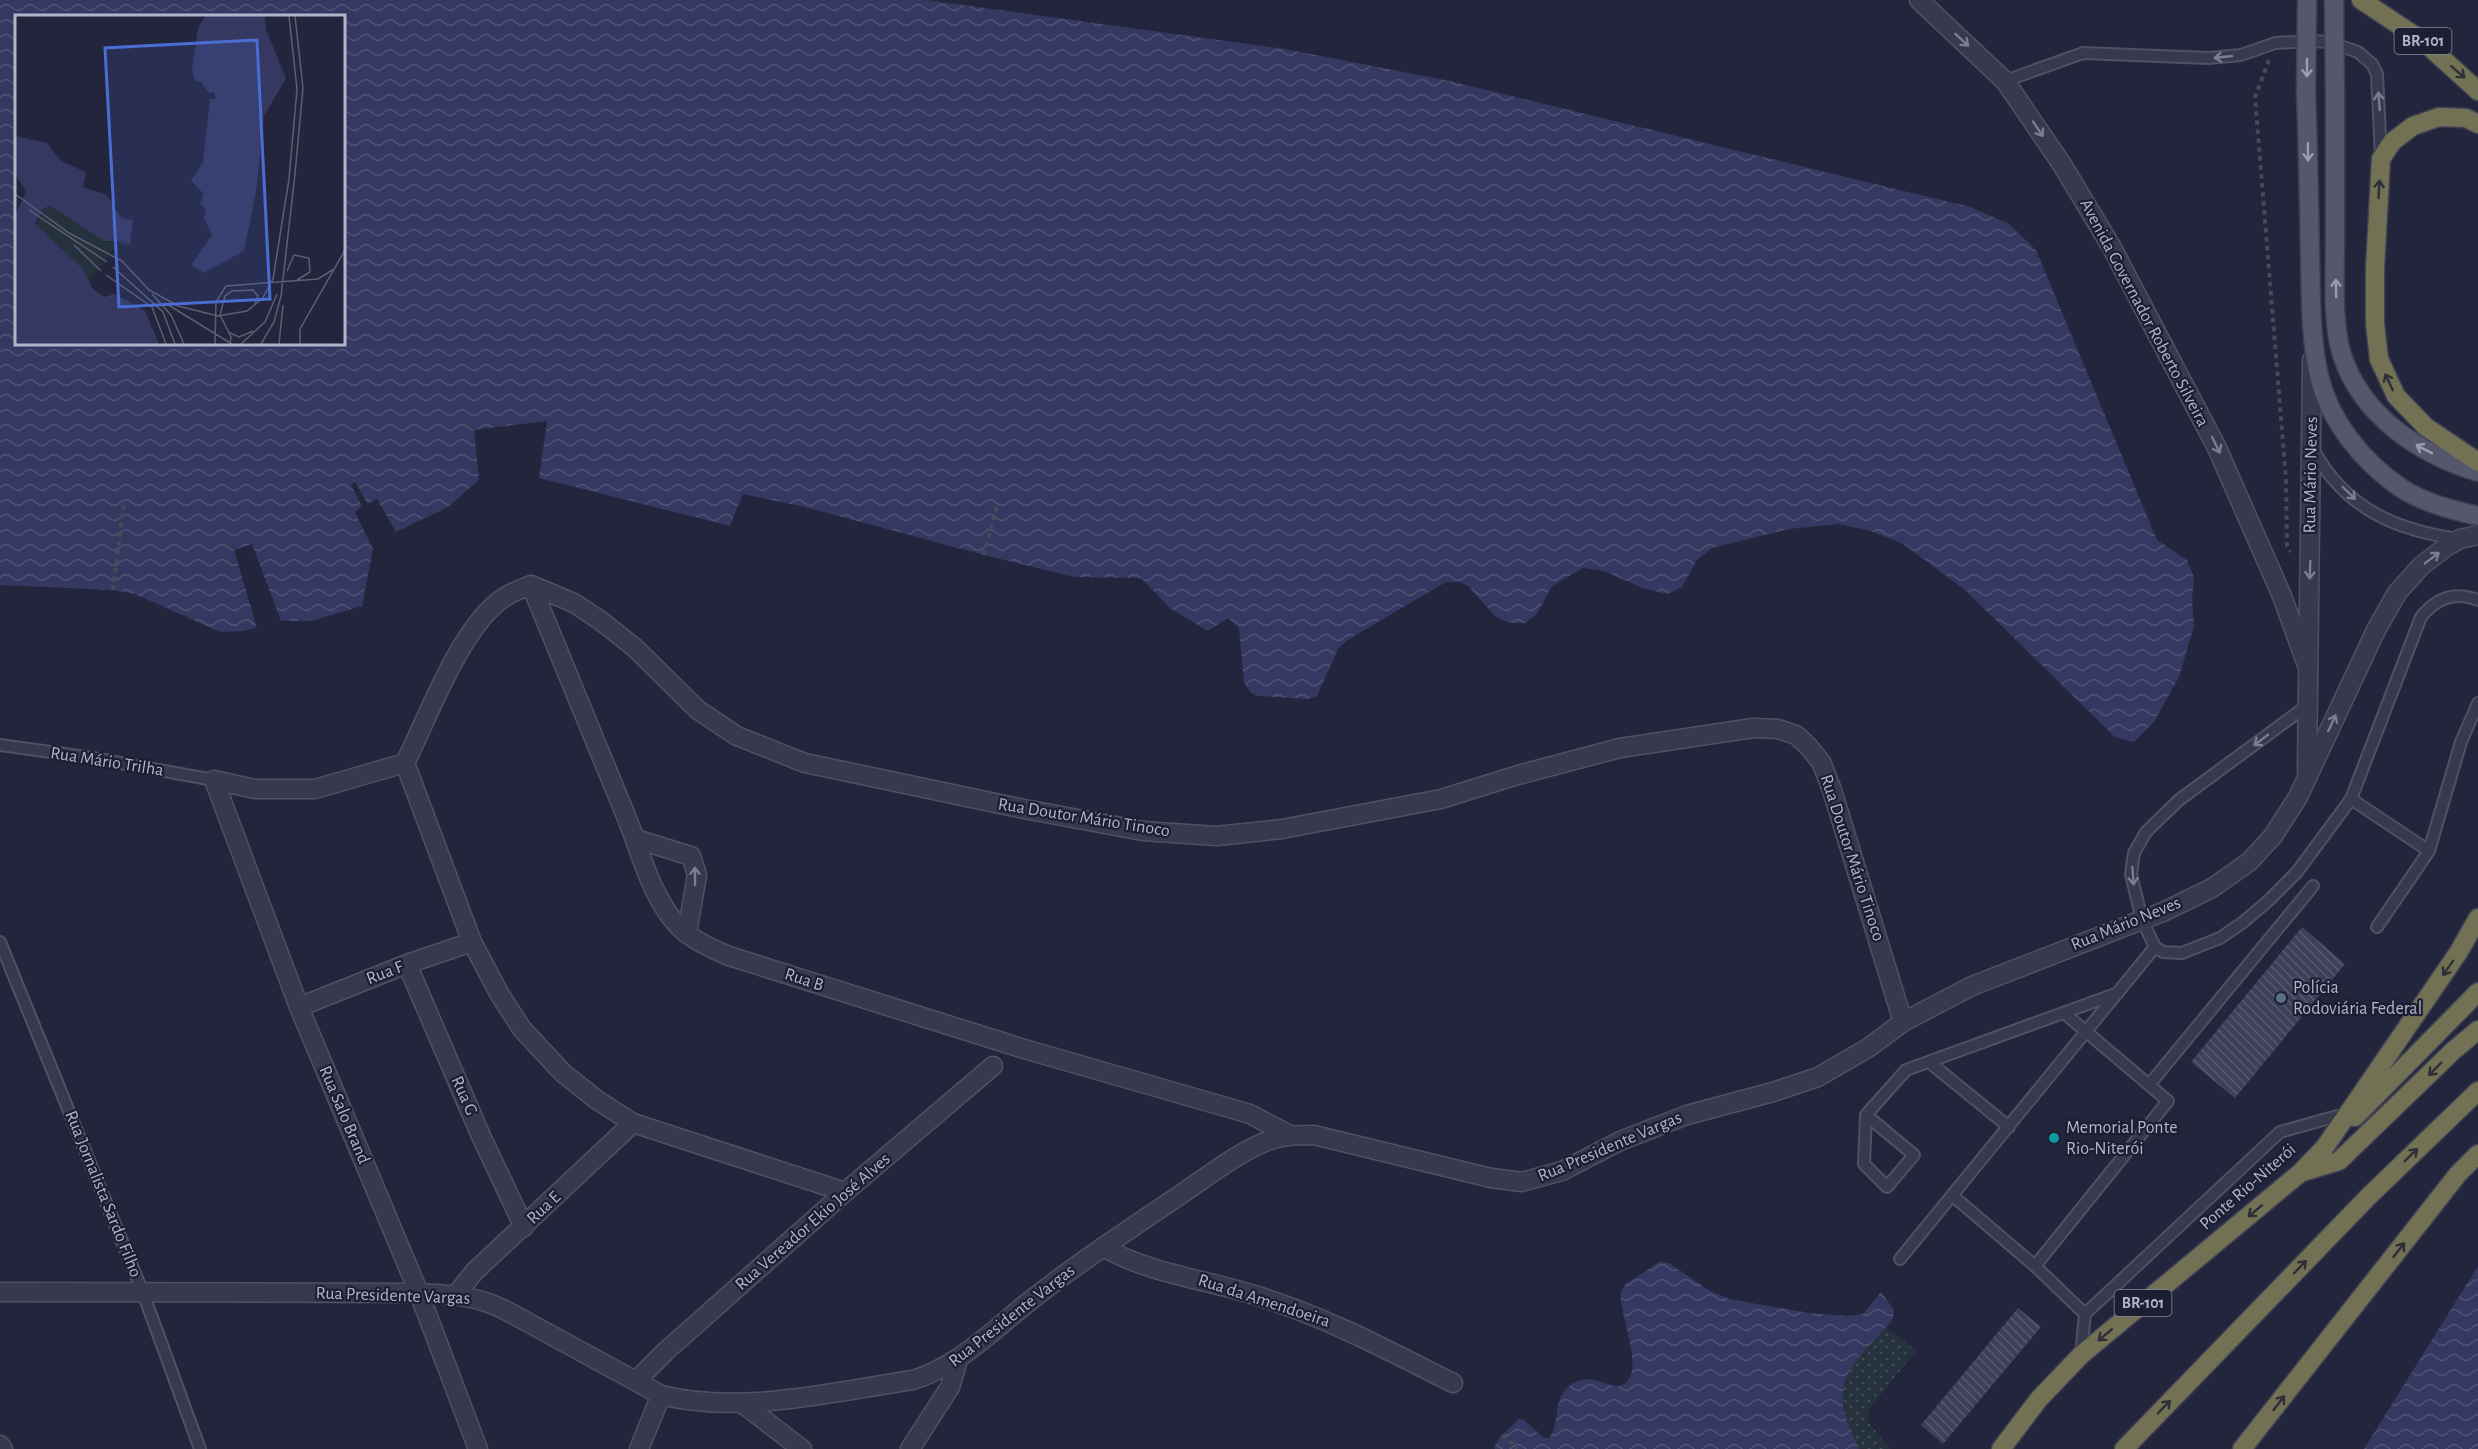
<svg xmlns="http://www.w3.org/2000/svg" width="2478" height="1449" viewBox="0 0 2478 1449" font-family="'Alegreya Sans',sans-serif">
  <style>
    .grass { fill: url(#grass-dots) }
    .water { fill: url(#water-waves); fill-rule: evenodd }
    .pier { fill: #23253c }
    .building { fill: url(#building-back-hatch) }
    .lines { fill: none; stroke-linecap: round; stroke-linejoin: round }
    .service-casing { stroke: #4f5164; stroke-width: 14 }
    .minor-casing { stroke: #4f5164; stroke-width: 21 }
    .tertiary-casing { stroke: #4f5164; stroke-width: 21 }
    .primary-casing { stroke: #3d3f52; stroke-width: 21 }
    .motorway-casing { stroke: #3f4154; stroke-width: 21 }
    .path { stroke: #404e58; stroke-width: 4; stroke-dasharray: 4.5 4.5; stroke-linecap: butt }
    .service { stroke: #37394c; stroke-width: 10 }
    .minor { stroke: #37394c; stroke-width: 18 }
    .tertiary { stroke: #37394c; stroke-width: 18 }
    .primary { stroke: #55576d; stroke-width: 18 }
    .motorway { stroke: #737154; stroke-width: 18 }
    .primary-bridge-casing { stroke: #3d3f52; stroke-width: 21; stroke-linecap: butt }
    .primary-bridge { stroke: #55576d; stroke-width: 18 }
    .oneway { stroke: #7b7d90 }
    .oneway2 { stroke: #9b9db1 }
    .oneway3 { stroke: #2d2f38 }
    .service-dot { fill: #5c6f8a; stroke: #1c1e31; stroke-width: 2 }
    .culture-dot { fill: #0f9aa8; stroke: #1c1e31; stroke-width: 2 }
    .labels { text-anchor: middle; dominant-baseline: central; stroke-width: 4.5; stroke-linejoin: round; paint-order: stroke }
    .shield { fill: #1c1e31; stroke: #85879b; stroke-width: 1.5 }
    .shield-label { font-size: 16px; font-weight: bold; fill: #b2b4c8 }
    .street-label { font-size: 18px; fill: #b2b4c8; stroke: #1c1e31 }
    .poi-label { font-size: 18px; fill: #b2b4c8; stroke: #1c1e31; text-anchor: start }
    .inset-road { fill: none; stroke: #5c5e74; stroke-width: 1.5 }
    .view { fill: #4a6dd3; fill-opacity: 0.15; stroke: #4a6dd3; stroke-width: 3 }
    .inset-edge { fill: none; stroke: #b2b4c8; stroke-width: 3 }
  </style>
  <defs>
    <pattern id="grass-dots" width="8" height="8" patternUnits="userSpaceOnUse" patternTransform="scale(1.5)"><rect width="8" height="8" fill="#25323d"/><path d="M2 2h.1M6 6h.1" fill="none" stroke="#424d58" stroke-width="1.8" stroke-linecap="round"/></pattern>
    <pattern id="water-waves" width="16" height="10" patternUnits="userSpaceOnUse" patternTransform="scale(1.5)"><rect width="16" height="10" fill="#353961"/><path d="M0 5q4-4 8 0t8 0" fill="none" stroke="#505376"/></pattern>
    <pattern id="building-back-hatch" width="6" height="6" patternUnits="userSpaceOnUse" patternTransform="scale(1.5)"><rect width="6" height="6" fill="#3d405a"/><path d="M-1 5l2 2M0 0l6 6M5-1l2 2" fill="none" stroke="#575970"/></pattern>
  </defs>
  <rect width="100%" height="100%" fill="#23253c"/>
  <path class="grass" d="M1887 1327 1916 1351 1869 1409 1867 1421 1891 1449H1859C1854 1436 1847 1423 1844 1410 1836 1374 1865 1351 1887 1327Z"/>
  <path class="water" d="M0 0H927L1285 49 1450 81 1970 207 2009 224 2036 250 2157 540 2187 560 2194 578 2192 599 2194 626 2179 677 2154 722 2134 742 2115 737 1965 590 1903 544 1871 531 1839 524 1789 529 1712 548 1697 560 1682 587 1668 594 1645 589 1604 571 1583 568 1552 586 1537 614 1525 623H1509L1495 616 1469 587 1460 582H1446L1349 639 1338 649 1317 696 1307 699 1260 696 1251 693 1244 683 1239 628 1228 618 1208 631 1171 609 1141 578 1074 577 984 555 805 507 743 494 730 526 539 478 547 421 474 430 479 480 448 507 396 532 373 549 362 606 311 621H281L244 631 220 632 135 594 113 590 0 585ZM16 16H344V344H16Z
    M1659 1262 1669 1263 1710 1291 1729 1299 1809 1313 1847 1316 1863 1314 1881 1292 1894 1310 1893 1319C1872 1347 1835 1370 1844 1410 1847 1423 1854 1436 1859 1449H1495L1494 1447 1500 1437 1519 1419 1524 1420 1544 1438H1549C1561 1423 1552 1401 1568 1387 1591 1367 1611 1393 1624 1384 1646 1369 1618 1315 1621 1291L1626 1284Z
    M2478 1266V1449H2364Z"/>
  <path class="pier" d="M355 482 368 504 377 499 396 532 373 549 355 512 362 506 351 485Z
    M252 544 281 621 257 628 234 550Z"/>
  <path class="building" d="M2302 927 2345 964 2235 1098 2191 1062Z
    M2018 1308 2041 1327 1943 1444 1921 1425Z"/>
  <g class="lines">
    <defs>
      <path id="service" d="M2005 81 2083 53 2209 58 2241 55 2275 43 2311 41 2329 42 2358 52 2372 64 2377 74 2381 156
        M2314 451C2346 509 2396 530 2458 539
        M2308 705 2179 800 2146 832 2134 853 2131 874 2142 920 2155 947 2163 952 2182 953 2220 938 2242 923 2267 902 2297 872 2351 799 2421 617C2436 598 2454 591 2478 600
        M0 745 93 758 214 780
        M2351 799 2429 851
        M2377 927 2429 851 2461 742 2478 703
        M0 942 143 1293 200 1449
        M1929 1062 2009 1127
        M2149 1085 2313 886
        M1866 1115 1914 1155 1887 1187 1864 1164 1866 1115 1906 1070 2118 993
        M1953 1196 2035 1266 2085 1314
        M1900 1259 2155 947
        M2035 1266 2168 1101 2064 1013
        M2081 1354 2085 1314 2280 1132 2348 1113"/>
      <path id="minor" d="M531 585C563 662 595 739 626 816 640 850 648 886 670 916 684 936 707 947 729 956L1021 1048 1250 1114 1290 1135
        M405 763 472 942 500 995 522 1029 563 1073 597 1100 633 1123 845 1192
        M214 780 255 789H315L405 763C428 717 458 634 498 602 507 594 520 589 531 585L574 603 601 621 634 647 698 710 737 736 805 763 1024 809 1143 831 1217 836 1282 829 1441 799 1518 775 1620 748 1753 728 1778 729 1796 735 1808 746 1821 762 1832 790 1903 1022
        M214 780 299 1007 419 1293 478 1449
        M636 839 691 856 697 875 687 933
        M407 964 481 1136 524 1227
        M299 1007 407 964 472 942
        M1103 1247C1152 1275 1211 1280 1264 1298 1332 1320 1389 1351 1453 1383
        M456 1295 474 1272 633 1123
        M636 1381 666 1351 845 1192 993 1066
        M743 1404 802 1449
        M0 1445 3 1449
        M910 1449 950 1387 958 1360"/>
      <path id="tertiary" d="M1919 0 2005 81 2061 163 2111 246 2217 448 2282 596 2307 665
        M2307 771 2312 360
        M0 1292 419 1293C452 1295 475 1295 505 1310L661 1395C741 1415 832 1392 913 1380 958 1366 990 1333 1026 1304 1076 1264 1130 1229 1183 1193 1211 1174 1241 1150 1273 1139 1287 1135 1299 1135 1314 1135L1491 1178 1522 1182 1562 1171 1620 1141 1687 1115 1773 1092 1818 1077 1868 1048 1903 1022 1972 986 2165 911 2212 888 2249 862 2273 836 2298 797 2376 630 2397 593 2421 566 2446 547 2460 539 2478 535
        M639 1449 661 1395"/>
      <path id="primary" d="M2306 94C2308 147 2309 200 2310 254 2311 294 2310 336 2319 376 2330 422 2363 462 2401 488 2424 503 2452 510 2478 516
        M2335 96C2335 144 2335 193 2335 241 2335 273 2332 325 2342 355 2362 416 2419 454 2478 472"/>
      <path id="motorway" d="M2361 0 2423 41 2478 91
        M2478 124 2466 118 2439 117 2413 126 2392 142 2381 159 2375 268V324L2379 359 2396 396 2426 427 2478 462
        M2355 1117 2478 992
        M2303 1172 2339 1161 2454 1050 2478 1030
        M2001 1449 2039 1399 2081 1355 2300 1173 2325 1147 2458 953 2478 918
        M2124 1449 2369 1196 2478 1091
        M2242 1449 2458 1174 2478 1154"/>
    </defs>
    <use href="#service" class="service-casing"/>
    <use href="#minor" class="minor-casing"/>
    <use href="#tertiary" class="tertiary-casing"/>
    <use href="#primary" class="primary-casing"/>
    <use href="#motorway" class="motorway-casing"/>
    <path class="path" d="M2269 60 2255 97 2286 480 2287 546 2290 552
      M984 555 997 506
      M113 590 124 503
      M1503 1435 1517 1449"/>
    <use href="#service" class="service"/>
    <use href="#minor" class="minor"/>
    <use href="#tertiary" class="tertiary"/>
    <use href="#primary" class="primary"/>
    <use href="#motorway" class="motorway"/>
    <defs>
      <path id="primary-bridge" d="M2334 0 2335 96
        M2306 94 2307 0"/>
    </defs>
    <use href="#primary-bridge" class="primary-bridge-casing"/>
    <use href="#primary-bridge" class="primary-bridge"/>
  </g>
  <defs><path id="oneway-shaft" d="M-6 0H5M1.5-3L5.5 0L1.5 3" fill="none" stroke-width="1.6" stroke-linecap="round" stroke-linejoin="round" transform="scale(1.5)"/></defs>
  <g class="oneway">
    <use href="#oneway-shaft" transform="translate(1962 40) rotate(43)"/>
    <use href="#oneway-shaft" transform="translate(2223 57) rotate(174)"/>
    <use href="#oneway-shaft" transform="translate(2379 101) rotate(-95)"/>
    <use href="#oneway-shaft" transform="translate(2038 129) rotate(56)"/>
    <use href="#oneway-shaft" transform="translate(2216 445) rotate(64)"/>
    <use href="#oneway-shaft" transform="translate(2349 493) rotate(44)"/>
    <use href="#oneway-shaft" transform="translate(2432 558) rotate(-37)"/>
    <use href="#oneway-shaft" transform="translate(2310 570) rotate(92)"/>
    <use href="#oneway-shaft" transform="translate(2332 723) rotate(-65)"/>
    <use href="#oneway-shaft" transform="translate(2261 740) rotate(143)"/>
    <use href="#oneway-shaft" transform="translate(695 876) rotate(-91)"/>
    <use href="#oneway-shaft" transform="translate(2133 876) rotate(86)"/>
  </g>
  <g class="oneway2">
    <use href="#oneway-shaft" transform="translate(2307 68) rotate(90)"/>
    <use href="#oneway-shaft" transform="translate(2308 152) rotate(89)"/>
    <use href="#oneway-shaft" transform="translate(2336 288) rotate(-91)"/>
    <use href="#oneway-shaft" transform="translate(2424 449) rotate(-153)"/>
  </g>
  <g class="oneway3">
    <use href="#oneway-shaft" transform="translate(2458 72) rotate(41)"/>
    <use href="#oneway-shaft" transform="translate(2379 189) rotate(-87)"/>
    <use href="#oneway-shaft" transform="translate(2389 382) rotate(-115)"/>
    <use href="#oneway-shaft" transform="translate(2448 968) rotate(125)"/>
    <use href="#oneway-shaft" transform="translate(2435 1069) rotate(135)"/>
    <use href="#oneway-shaft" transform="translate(2411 1155) rotate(-44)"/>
    <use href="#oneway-shaft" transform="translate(2255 1211) rotate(140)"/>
    <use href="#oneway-shaft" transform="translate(2399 1250) rotate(-52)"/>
    <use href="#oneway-shaft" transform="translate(2300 1267) rotate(-46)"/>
    <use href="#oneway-shaft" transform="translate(2105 1335) rotate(140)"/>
    <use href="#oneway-shaft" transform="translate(2279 1403) rotate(-52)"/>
    <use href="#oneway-shaft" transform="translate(2164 1407) rotate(-46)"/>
  </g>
  <circle class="service-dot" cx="2281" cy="998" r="6"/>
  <circle class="culture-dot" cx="2054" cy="1138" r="6"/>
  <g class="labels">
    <g class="shield">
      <rect x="2394.5" y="28" width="57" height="26" rx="4.5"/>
      <rect x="2114.5" y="1290" width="57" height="26" rx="4.5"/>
    </g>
    <g class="shield-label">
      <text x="2423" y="41">BR-101</text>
      <text x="2143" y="1303">BR-101</text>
    </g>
    <g class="street-label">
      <text transform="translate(2144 313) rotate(62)">Avenida Governador Roberto Silveira</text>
      <text transform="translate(2311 475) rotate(-89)">Rua Mário Neves</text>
      <text transform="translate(107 762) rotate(9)">Rua Mário Trilha</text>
      <text transform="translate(1084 818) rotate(9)">Rua Doutor Mário Tinoco</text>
      <text transform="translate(1852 858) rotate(72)">Rua Doutor Mário Tinoco</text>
      <text transform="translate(2126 924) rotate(-22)">Rua Mário Neves</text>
      <text transform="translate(385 973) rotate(-21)">Rua F</text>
      <text transform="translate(804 980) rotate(18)">Rua B</text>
      <text transform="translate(464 1096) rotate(66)">Rua G</text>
      <text transform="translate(344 1115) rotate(67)">Rua Salo Brand</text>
      <text transform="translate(1610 1147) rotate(-23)">Rua Presidente Vargas</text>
      <text transform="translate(2248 1187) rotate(-41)">Ponte Rio-Niterói</text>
      <text transform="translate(103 1194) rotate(68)">Rua Jornalista Sardo Filho</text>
      <text transform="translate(544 1208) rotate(-43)">Rua E</text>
      <text transform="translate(813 1222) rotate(-41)">Rua Vereador Ekio José Alves</text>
      <text transform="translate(393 1296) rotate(2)">Rua Presidente Vargas</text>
      <text transform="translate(1264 1301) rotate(18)">Rua da Amendoeira</text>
      <text transform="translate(1012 1316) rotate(-38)">Rua Presidente Vargas</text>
    </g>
    <g class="poi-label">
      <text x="2293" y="988">Polícia<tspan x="2293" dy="21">Rodoviária Federal</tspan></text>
      <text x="2066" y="1128">Memorial Ponte<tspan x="2066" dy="21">Rio-Niterói</tspan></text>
    </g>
  </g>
  <g transform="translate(15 15)">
    <rect width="330" height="330" fill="#23253c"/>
    <path d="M37 191 95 228 107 226 113 230 111 233 103 228 73 268 68 254 21 211 29 193Z" fill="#25323d"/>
    <path d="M190 1H250L251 15 271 63 249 101 241 177 229 236 188 258 176 250 197 220 189 203 191 194 185 188 189 179 176 166 188 147 195 84H201L199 77 194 78 186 67 180 66 177 54 183 13ZM0 121 32 128 46 146 71 157 68 172 92 180 106 203 118 205 115 230 107 226H89L36 191 29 193 20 209 68 254 77 273 89 282 100 279 130 296 144 329H0V201L11 176 1 161Z" fill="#353961"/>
    <path class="inset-road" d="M0 179 54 218 107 246 134 275 163 291 203 301 232 296 247 284 258 264 274 164 282 74 274 1M14 195 92 247M59 230 86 256M98 252 148 297 160 329M272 256 279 240 294 243 295 257 282 265M91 260 137 292 151 329M137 279 156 300 169 329M150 288 217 329M213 317 224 322 238 316M200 329 201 287 211 271 303 264 319 254M215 329 216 322 205 300 210 281 217 276 238 275 243 281 240 289M226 329 250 307 262 279M246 329 259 307 266 281 280 159 288 73 280 1M264 329 268 290M285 329V314L330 235"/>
    <path class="view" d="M242 25 255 284 104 292 90 33Z"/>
    <rect width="330" height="330" class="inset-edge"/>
  </g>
</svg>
